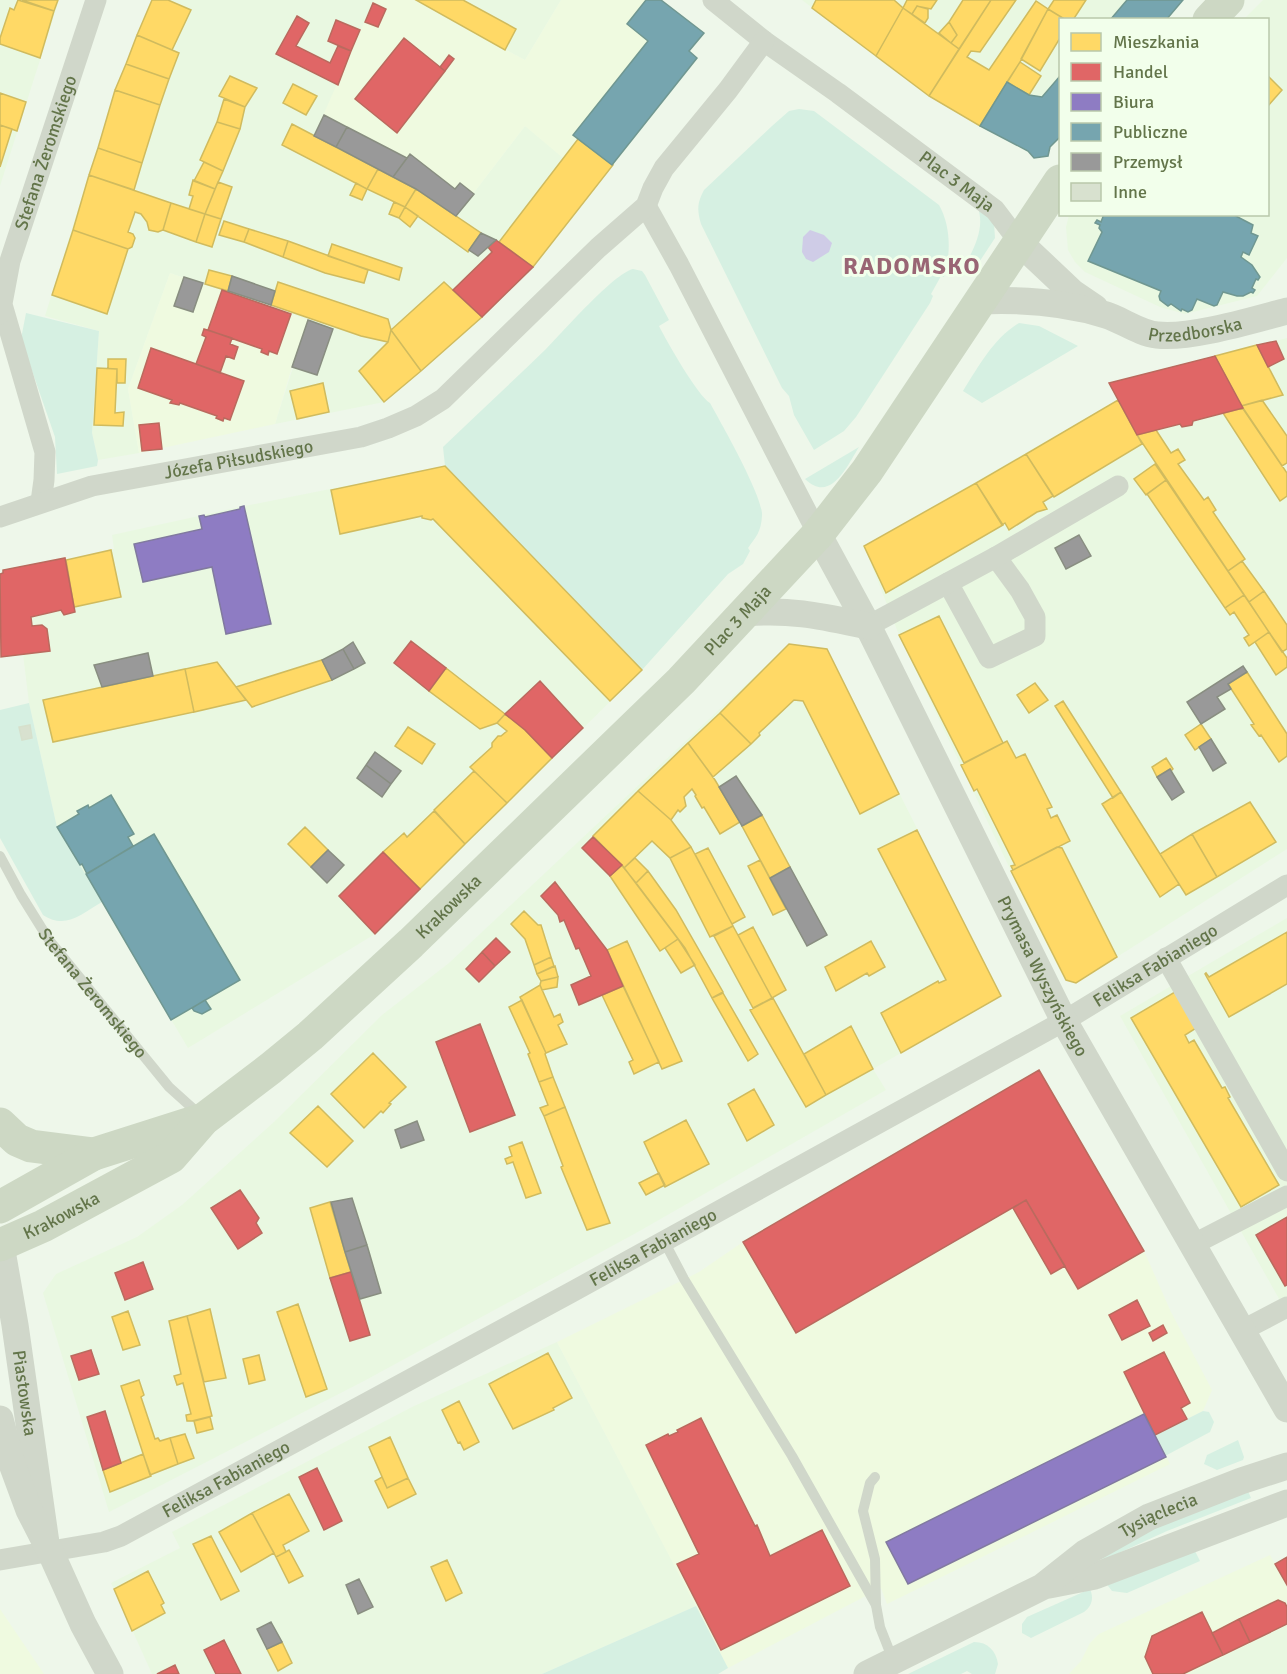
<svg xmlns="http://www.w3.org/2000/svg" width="1287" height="1674" viewBox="0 0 1287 1674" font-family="Signika,sans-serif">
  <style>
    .residential { fill: #e9f8e1 }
    .commercial { fill: #effae0 }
    .green { fill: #d6f0e2 }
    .water { fill: #cfcce7 }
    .homes { fill: #ffd966; stroke: #d0bb5e; stroke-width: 1.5 }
    .shops { fill: #e06666; stroke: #ba6a5e; stroke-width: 1.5 }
    .offices { fill: #8e7cc3; stroke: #817a9f; stroke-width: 1.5 }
    .public { fill: #76a5af; stroke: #709791; stroke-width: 1.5 }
    .industry { fill: #999; stroke: #898e81; stroke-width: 1.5 }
    .building { fill: #d8e1cf; stroke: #d6e0cc; stroke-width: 1.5 }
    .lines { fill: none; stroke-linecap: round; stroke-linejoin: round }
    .service { stroke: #d0d7ca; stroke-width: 10 }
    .minor { stroke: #d0d7ca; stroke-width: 21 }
    .tertiary { stroke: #d0d7ca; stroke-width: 27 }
    .primary { stroke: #cdd8c4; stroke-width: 33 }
    .labels { text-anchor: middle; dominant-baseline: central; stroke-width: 6; stroke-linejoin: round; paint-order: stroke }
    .street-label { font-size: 18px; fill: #63754a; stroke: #f2ffeb }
    .district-label { font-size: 24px; font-weight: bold; letter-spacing: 1.5px; fill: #996574; stroke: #f2ffeb }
  </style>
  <rect width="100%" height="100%" fill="#eef7ea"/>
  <path class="residential" d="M0 0H59L0 186Z
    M152 0H374L338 85 416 189 456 216 525 126 563 157 578 139 613 165 533 267 482 317 384 402 275 424 308 320 170 273 128 389 139 453 98 460 92 433 99 331 45 316 115 90Z
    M416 0H561L525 60 442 16Z
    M802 0H1183L1166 19 1060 20V137L1050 147 1048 156 1034 158 1028 152 929 96Z
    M1263 0H1287V258L1257 296 1185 314 1160 307 1085 272 1075 262 1068 250 1066 227 1069 215 1268 214V20L1244 19Z
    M1287 338V849L1076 983 1066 980 1011 871 899 635 864 546 1117 400 1109 383Z
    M445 466 642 670 375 934 188 1048 57 827 29 703 23 654 1 657 0 574 3 573V570L65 558 66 560 114 549 112 535 240 507Z
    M789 644 827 649 1001 996 873 1069 886 1090 636 1233 364 1381 109 1512 43 1293 56 1274 137 1237 182 1205 275 1121 382 1015 449 963Z
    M1287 918V1313L1120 1016Z
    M557 1342 696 1606 542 1674H152L111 1583 180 1548 172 1532 414 1406Z
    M1287 1625V1674H1188Z"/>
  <path class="commercial" d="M374 0H416L442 16 525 60 561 0H661L704 33 689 51 697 58 613 165 578 139 563 158 525 126 456 216 416 189 314 136Z
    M170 273 308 320 292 367 275 424 139 453 128 389Z
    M1039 1070 1144 1251 1171 1312 1212 1390 1203 1411 1155 1435 1170 1464 887 1604 881 1588 728 1668 557 1342 699 1272 743 1242Z
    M1270 1555 1275 1564 1287 1557V1625L1188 1674H1069L1081 1661 1090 1643 1099 1634Z
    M0 1609 44 1674H0Z"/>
  <path class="green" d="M799 109 814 111 939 205C951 226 951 254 944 277L941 276 931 294 933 296 930 303 856 417 844 431 814 450 794 415 789 396 782 388 701 224C697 210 697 203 704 190L772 126 789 111Z
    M978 208 994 223 995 238 970 276 966 273 964 267C974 249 985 228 978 208Z
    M633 269 642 271 645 275 669 320 659 326C667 342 698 396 710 403 721 423 764 498 762 516 761 532 756 537 748 548L750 551 743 564 728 574 642 670 445 466 443 447C477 414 512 382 546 349 564 331 613 274 633 269Z
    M26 313 99 331 92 433 98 460 97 466 57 474 55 437 21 339Z
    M1019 323 1039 326 1078 346 982 403 963 391C979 366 993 339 1019 323Z
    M859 447C847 466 831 504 805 479Z
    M29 703 57 827 102 902C81 914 66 930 43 915L0 838V710Z
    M1203 1411 1209 1412 1214 1422 1210 1432 1165 1456 1155 1435Z
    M1238 1440 1244 1457 1243 1460 1217 1470 1204 1464 1207 1455Z
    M1247 1489 1251 1498 1167 1531 1097 1563 1125 1540Z
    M1195 1551 1200 1561 1127 1593 1112 1591 1105 1582Z
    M1090 1589C1094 1598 1092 1606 1084 1612L1031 1638 1022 1633V1624L1027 1617Z
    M696 1606 728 1668 718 1674H542Z
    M974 1642C988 1642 996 1651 998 1664L995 1674H972L967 1671 961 1674H908Z"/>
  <path class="water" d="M810 230 824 235 832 243 829 252 813 262 806 259 802 252 803 237Z"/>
  <path class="homes" d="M18 0 54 11 40 58 0 44V38L10 8 14 10Z
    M22 0H58L54 11Z
    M152 0H168L191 10 172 50 137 35Z
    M416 0H463L516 29 505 50Z
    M816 0H894L903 8 876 56 812 8Z
    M907 0H937L931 9 917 6 912 14 903 8Z
    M963 0H991L959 49 951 43 957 35 949 22Z
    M991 0H1016L980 52 971 51 967 57 989 70 1036 1 1048 9 1020 62 980 126 929 96Z
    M1054 0H1086L1073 20H1066L1048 9Z
    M917 6 928 9V18L925 23 912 14Z
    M903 8 959 49 929 96 876 56Z
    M1048 9 1066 20H1060V38L1040 71 1021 59Z
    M949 22 957 35 951 43 939 33Z
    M137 35 179 53 169 79 126 64Z
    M1020 62 1041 76 1029 95 1007 82Z
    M126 64 169 79 160 105 115 90Z
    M230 76 257 88 245 107 219 96Z
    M1268 76 1282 90 1268 106Z
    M293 84 317 96 306 115 283 103Z
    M115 90 160 105 142 163 98 148Z
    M0 93 26 102 17 131 0 125Z
    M224 99 245 107 240 129 217 122Z
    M217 122 240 129 223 171 200 160Z
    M292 124 378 169 367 189 282 145Z
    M0 125 12 129 0 167Z
    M578 139 613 165 533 267 499 242Z
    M98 148 142 163 134 190 89 175Z
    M204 162 223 171 215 189 194 181Z
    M378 169 416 189 405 207 367 189Z
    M89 175 171 203 163 230 158 232 149 230 147 222 141 214 135 212 128 232 133 234 135 238 132 247 128 249 73 230Z
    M193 180 215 189 205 214 189 209 193 196 189 195Z
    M218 182 232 187 221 219 205 214Z
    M356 183 367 189 362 200 350 195Z
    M416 189 481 233 468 252 405 207Z
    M394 202 405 207 399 218 389 214Z
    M171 203 205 214 196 242 163 230Z
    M405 207 418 216 410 227 399 218Z
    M205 214 221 219 212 247 196 242Z
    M224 221 249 229 244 242 219 235Z
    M249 229 288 241 283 257 244 242Z
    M73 230 128 249 107 314 52 295Z
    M288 241 368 270 364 283 325 273 283 257Z
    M332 244 402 268 399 280 328 256Z
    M209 270 232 276 228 291 205 284Z
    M278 282 388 319 391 330 388 342 361 336 271 305Z
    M444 282 482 317 421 371 391 330Z
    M391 330 421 371 384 402 359 371 388 342Z
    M1257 345 1283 395 1241 406 1215 356Z
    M108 359H126L125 383H117V369H108Z
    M97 368 117 369 115 413 124 412 123 426 94 425Z
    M323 383 329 412 297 419 290 391Z
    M1118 400 1142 444 1054 497 1026 454Z
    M1262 400 1287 436V463L1282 466 1241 406Z
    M1243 408 1287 473V496L1280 501 1223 413Z
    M1156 430 1171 453 1178 449 1185 460 1178 464 1204 500 1208 497 1216 510 1213 512 1245 559 1228 571 1137 435Z
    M1026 454 1053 496 1043 502 1047 509 1037 512 1009 530 1005 523 1002 525 976 483Z
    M1155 464 1166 480 1146 495 1134 479Z
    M445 466 642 670 610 701 433 519 431 520 422 518V516L340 534 331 490Z
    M1166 480 1244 595 1225 608 1147 494Z
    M976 483 1003 525 886 593 864 546Z
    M111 550 121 597 74 607 66 560Z
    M1242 561 1264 591 1249 602 1228 571Z
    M1264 591 1287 625V649L1282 652 1249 602Z
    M1244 595 1269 632 1249 646 1244 638 1249 635 1234 612 1230 615 1225 608Z
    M939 616 1003 743 964 763 899 635Z
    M1269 632 1287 658V667L1276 675 1255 642Z
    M789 644 827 649 899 794 860 814 803 701 794 700 759 733 760 735 751 744 720 713Z
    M322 660 332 680 252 707 236 687Z
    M217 662 246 700 194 712 185 669Z
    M446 668 496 707 505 714 497 723 480 729 429 691Z
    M185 669 194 712 53 742 43 700Z
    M1247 672 1287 734V756L1279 762 1261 735 1259 736 1251 725 1254 724 1228 684Z
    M1035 683 1048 700 1029 713 1017 695Z
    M1063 701 1121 792 1113 798 1055 706Z
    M720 713 751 744 713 777 688 743Z
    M505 714 525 730 552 758 507 803 470 767 492 747V743L498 736H501L507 731 497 723Z
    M1201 724 1211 739 1195 750 1185 735Z
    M408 727 435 744 422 764 395 746Z
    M1007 741 1016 758 1025 754 1052 807 1047 809 1051 818 1057 815 1070 841 1013 870 1011 866 1015 865 977 789 974 791 961 765Z
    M688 743 715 780 740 822 720 834 704 807 702 808 695 796 696 795 692 789 684 797 686 806 680 812 678 810 671 820 638 791Z
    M1166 758 1173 769 1171 771 1170 769 1157 777 1152 767Z
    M474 771 507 803 465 844 434 810Z
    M638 791 671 820 691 847 670 858 652 841 624 868 593 836Z
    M1121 792 1179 884 1160 897 1102 804Z
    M1250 802 1276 842 1217 877 1192 834Z
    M434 811 465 844 420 889 383 852 404 833 407 837Z
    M762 815 790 867 770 878 742 826Z
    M305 827 328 850 311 867 288 844Z
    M917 830 1001 996 901 1053 881 1013 938 981 939 983 946 980 878 849Z
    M1192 834 1217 877 1186 895 1160 854Z
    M691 847 733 926 710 937 670 858Z
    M1057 847 1062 848 1117 957 1076 983 1066 980 1011 871Z
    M708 848 745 917 732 924 695 854Z
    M635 858 648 871 636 883 624 868Z
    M760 860 786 909 773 915 748 866Z
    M622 865 678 939 660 951 610 876Z
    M648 871 676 910 723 992 712 998 685 948 636 883Z
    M524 911 538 925H541L551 957 534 965 525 939 511 924Z
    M733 926 772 998 753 1008 714 936Z
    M753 927 786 990 772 998 738 935Z
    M1287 932V984L1229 1017 1205 974 1206 973 1209 977Z
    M678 939 695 965 681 973 665 948Z
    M627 941 682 1061 662 1069 607 950Z
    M871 941 885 967 869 976 867 973 836 991 825 967Z
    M551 957 554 966 537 974 534 965Z
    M555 966 558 977 541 981 537 974Z
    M558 977 557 987 542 990 540 985 541 981Z
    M540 985 554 1017 560 1014 563 1022 558 1025 567 1044 546 1053 520 997Z
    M623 986 659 1062 634 1074 629 1062 633 1060 602 995Z
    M1180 989 1201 1025 1185 1035 1189 1043 1194 1040 1222 1088 1225 1087 1230 1097 1228 1098 1279 1185 1241 1207 1131 1018Z
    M723 993 758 1054 748 1061 712 998Z
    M773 998 826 1095 806 1107 750 1010Z
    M522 1000 546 1053 545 1054 553 1077 539 1082 528 1054 530 1053 509 1007Z
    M851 1026 873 1069 826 1095 804 1054Z
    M373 1053 406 1087 389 1103 391 1104 383 1113 381 1111 364 1128 331 1094Z
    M553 1077 565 1107 544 1116 540 1108 548 1105 539 1082Z
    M754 1089 774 1125 747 1141 728 1104Z
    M318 1106 353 1141 327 1167 290 1133Z
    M565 1107 610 1223 587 1230 561 1167 563 1166 544 1116Z
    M686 1120 709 1164 665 1187 644 1142Z
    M522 1142 541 1193 526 1198 513 1162 507 1164 505 1159 512 1156 509 1147Z
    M659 1173 665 1185 646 1195 639 1183Z
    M330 1202 351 1272 330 1278 310 1208Z
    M298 1304 327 1389 306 1397 277 1312Z
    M210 1309 226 1378 204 1382 187 1316Z
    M128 1311 140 1345 123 1350 112 1317Z
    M187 1316 212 1416 192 1421H187L186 1415 191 1414 183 1383 177 1385 174 1376 181 1374 169 1321Z
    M548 1353 572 1398 553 1408 554 1410 513 1429 489 1384Z
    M259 1355 265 1380 249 1384 243 1359Z
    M139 1380 144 1395 141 1397 155 1439 158 1438 160 1441 170 1438 178 1464 150 1475 121 1386Z
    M459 1401 479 1442 464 1450 460 1442 458 1443 442 1410Z
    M210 1417 213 1429 197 1433 194 1421Z
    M185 1434 194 1458 178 1464 170 1438Z
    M390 1437 408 1478 387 1488 369 1447Z
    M143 1454 151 1476 110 1492 103 1470Z
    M382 1477 387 1488 408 1478 416 1494 388 1508 375 1481Z
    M289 1494 309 1531 283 1545 286 1552 276 1557 252 1513Z
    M252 1513 274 1553 241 1572 219 1532Z
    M211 1536 239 1591 221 1600 193 1544Z
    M289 1550 303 1576 289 1583 276 1557Z
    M447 1560 462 1593 446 1601 431 1567Z
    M148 1571 164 1603 161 1605 165 1613 132 1631 114 1589Z
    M282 1642 292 1663 278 1671 267 1649Z"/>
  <path class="shops" d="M373 3 386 9 378 27 365 22Z
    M297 16 309 23 296 46 330 63 338 46 351 51 338 85 276 54Z
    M336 20 360 30 351 51 328 41Z
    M404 38 445 71 397 133 355 99Z
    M449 55 454 59 445 71 440 67Z
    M496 240 533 267 482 317 453 290 492 252 488 247Z
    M222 290 291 314 277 354 269 351 268 355 261 352 262 349 208 330Z
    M204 329 232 338 230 344 238 347 234 359 226 356 220 373 196 364 206 337 202 335Z
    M1276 341 1284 359 1268 367 1257 345Z
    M151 348 244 381 230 420 224 418 223 421 216 418 217 416 180 403 179 405 170 403 172 400 138 388Z
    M1215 356 1243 408 1193 421 1192 425 1182 427 1180 424 1137 435 1109 383Z
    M159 423 162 449 142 451 139 425Z
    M65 558 75 612 64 615 61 610 31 617 32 626 42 625 47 629 50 651 1 657 0 574 3 573V570Z
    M411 641 446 668 429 691 394 663Z
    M540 681 583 728 552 758 525 730 505 714Z
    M593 837 622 865 610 876 582 848Z
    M383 852 420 889 375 934 339 896Z
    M555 882 607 950 623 986 579 1005 571 985 591 976 579 948 576 949 564 920 560 922 558 915 541 896Z
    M496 938 510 952 495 966 482 952Z
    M482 952 495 966 479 982 466 969Z
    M480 1024 515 1115 470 1132 436 1042Z
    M1039 1070 1144 1251 1078 1289 1026 1200 796 1333 743 1242Z
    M240 1190 259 1218 256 1223 262 1233 238 1249 211 1208Z
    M1026 1200 1065 1266 1051 1274 1013 1208Z
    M1287 1217V1285L1285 1286 1256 1235Z
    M143 1262 153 1289 125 1300 115 1273Z
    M351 1272 370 1335 350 1341 330 1278Z
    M1137 1300 1150 1326 1122 1340 1109 1315Z
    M1163 1325 1167 1333 1153 1341 1149 1333Z
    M91 1350 99 1374 79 1380 71 1356Z
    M1164 1352 1190 1403 1181 1408 1187 1419 1155 1435 1124 1372Z
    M105 1411 121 1463 103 1470 87 1417Z
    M701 1418 755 1526 757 1525 770 1556 822 1530 850 1586 721 1650 677 1564 699 1554 646 1445 668 1434 669 1436 678 1432 677 1430Z
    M317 1468 342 1521 324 1530 299 1477Z
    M1287 1557V1585L1275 1564Z
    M1278 1600 1285 1603 1287 1607V1624L1250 1642 1239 1619Z
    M1202 1612 1223 1655 1183 1674H1153L1145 1657 1152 1636Z
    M1239 1619 1250 1642 1223 1655 1212 1633Z
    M224 1640 241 1674H216L204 1650Z
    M175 1665 179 1674H157Z"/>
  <path class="offices" d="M244 506 271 624 226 634 212 567 143 582 134 544 202 529 199 516 204 515 205 517 240 509V507Z
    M1144 1414 1166 1457 908 1584 886 1542Z"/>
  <path class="public" d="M646 0H661L704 33 689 51 697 58 612 165 573 135 648 41 627 24Z
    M1127 0H1183L1166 20H1110Z
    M1060 76V137L1050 147 1048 156 1034 158 1028 151 980 126 1007 82 1029 95 1042 97Z
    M1104 214H1232L1253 225 1251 233 1258 236 1249 255 1243 252 1241 257 1252 265 1260 277 1258 280 1256 279 1252 288 1255 290 1253 293 1251 292 1243 296H1237L1223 292 1217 305 1214 306 1197 299 1192 310 1188 312 1182 309 1181 311 1171 304 1168 306 1160 300 1159 296 1161 291 1088 261 1102 232 1099 228 1100 225 1095 223 1097 220 1101 222Z
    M111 795 134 834 128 837 133 846 87 874 82 864 80 865 57 827 79 814 77 811 88 805 89 808Z
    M154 834 240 980 171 1020 86 874Z
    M205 1000 211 1009 202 1014 194 1011 192 1008Z"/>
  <path class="industry" d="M324 115 347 127 336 147 314 136Z
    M347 127 407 158 393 177 336 147Z
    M410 154 455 189 460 183 474 194 456 216 416 189 393 177Z
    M481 233 496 240 478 256 469 250Z
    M232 276 275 291 271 305 228 291Z
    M184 277 203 283 193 312 174 306Z
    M308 320 333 329 317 375 292 367Z
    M1079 535 1091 556 1066 569 1055 548Z
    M353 642 365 663 354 669 343 649Z
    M343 649 354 669 332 680 322 660Z
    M148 653 153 676 102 687 94 665Z
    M1243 666 1247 672 1228 684 1231 689 1217 697 1225 709 1201 724 1187 702Z
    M1211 739 1226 763 1213 771 1199 747Z
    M375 752 401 771 391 784 366 765Z
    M366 765 391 784 382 797 357 778Z
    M1170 769 1184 792 1172 800 1157 777Z
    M736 776 762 815 742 826 719 787Z
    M328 850 344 865 327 883 311 867Z
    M790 867 827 935 807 946 770 878Z
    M417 1121 424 1140 401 1148 395 1130Z
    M352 1198 367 1245 345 1252 331 1202Z
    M367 1245 381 1293 360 1299 345 1252Z
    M359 1579 373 1607 358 1614 346 1585Z
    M271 1622 282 1642 267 1649 257 1629Z"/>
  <path class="building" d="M30 725 32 738 22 740 19 727Z"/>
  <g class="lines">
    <g class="service">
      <path id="s1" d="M0 856 21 895 49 940 169 1087 199 1114"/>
      <path d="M664 1241 684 1279 792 1456 876 1605"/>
      <path d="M875 1477 870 1483 863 1511 875 1559 876 1605 880 1627 893 1660"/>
    </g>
    <g class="minor">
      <path id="s2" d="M713 0 764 41 838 93 995 210 1020 243"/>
      <path d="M646 206 679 265 818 534"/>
      <path d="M3 308 45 452 44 480 41 502"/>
      <path id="s3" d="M0 314 10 261 96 0"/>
      <path id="s4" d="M0 517 92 486 361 437 388 428 416 416 443 399 598 248 646 206 653 188 664 168 728 90 764 41"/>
      <path d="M948 583 989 658 1035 636V617L1020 590 996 557"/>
      <path d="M868 626 996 557 1118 486"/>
      <path d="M1166 958 1287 1171"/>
      <path d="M1192 1245 1287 1196"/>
      <path d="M1241 1331 1287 1307"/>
      <path id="s5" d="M0 1560 104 1542 121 1536 570 1293 1064 1021 1287 885"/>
    </g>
    <g class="tertiary">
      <path d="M1020 243 1073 293 1095 308"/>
      <path id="s6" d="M979 301C1023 299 1064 302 1106 315 1122 320 1139 333 1157 335 1191 339 1252 320 1287 311"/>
      <path id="s7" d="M818 534 868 626 1064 1021 1287 1409"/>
      <path d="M747 613C792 609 824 617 868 626"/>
      <path id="s8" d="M1 1245 15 1325 46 1543"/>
      <path d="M0 1419 12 1464 29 1510 51 1553 83 1624 110 1674"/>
      <path d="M1049 1585 1095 1576 1287 1503"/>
      <path id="s9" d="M867 1674 1042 1587 1085 1553 1149 1517 1241 1481 1287 1466"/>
    </g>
    <g class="primary">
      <path d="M1209 20 1228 0"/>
      <path d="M0 1124 17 1140 31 1146 94 1154"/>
      <path d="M0 1207 94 1154 204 1119"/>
      <path id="s10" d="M0 1245 43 1226 171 1157 204 1119 271 1068 310 1036 411 943 681 681 818 534 867 471 1060 181"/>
    </g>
  </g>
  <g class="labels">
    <g class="street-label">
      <text stroke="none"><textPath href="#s3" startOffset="168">Stefana Żeromskiego</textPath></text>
      <text stroke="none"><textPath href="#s2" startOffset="304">Plac 3 Maja</textPath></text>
      <text stroke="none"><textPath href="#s6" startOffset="222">Przedborska</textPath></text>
      <text stroke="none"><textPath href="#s4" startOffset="246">Józefa Piłsudskiego</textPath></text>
      <text stroke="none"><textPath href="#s10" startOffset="974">Plac 3 Maja</textPath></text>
      <text stroke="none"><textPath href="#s10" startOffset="567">Krakowska</textPath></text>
      <text stroke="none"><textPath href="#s5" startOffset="1305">Feliksa Fabianiego</textPath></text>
      <text stroke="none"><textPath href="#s7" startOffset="496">Prymasa Wyszyńskiego</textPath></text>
      <text stroke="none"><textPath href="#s1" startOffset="166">Stefana Żeromskiego</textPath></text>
      <text stroke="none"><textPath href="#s10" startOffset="68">Krakowska</textPath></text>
      <text stroke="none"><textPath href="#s5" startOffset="729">Feliksa Fabianiego</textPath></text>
      <text stroke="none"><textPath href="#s8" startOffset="150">Piastowska</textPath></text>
      <text stroke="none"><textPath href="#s5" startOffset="243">Feliksa Fabianiego</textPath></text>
      <text stroke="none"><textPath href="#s9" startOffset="333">Tysiąclecia</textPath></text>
    </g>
    <g class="district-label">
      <text x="912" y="266">RADOMSKO</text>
    </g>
  </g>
  <rect x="1059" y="18" width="210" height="198" fill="#f2ffeb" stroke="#b9c8ab" stroke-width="1.5"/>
  <rect x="1071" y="33" width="30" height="18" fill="#ffd966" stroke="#b9c8ab" stroke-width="1.5"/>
  <text x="1113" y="48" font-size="18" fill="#63754a">Mieszkania</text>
  <rect x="1071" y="63" width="30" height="18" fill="#e06666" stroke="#b9c8ab" stroke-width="1.5"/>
  <text x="1113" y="78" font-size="18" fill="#63754a">Handel</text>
  <rect x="1071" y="93" width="30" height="18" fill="#8e7cc3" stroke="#b9c8ab" stroke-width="1.5"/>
  <text x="1113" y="108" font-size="18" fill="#63754a">Biura</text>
  <rect x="1071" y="123" width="30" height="18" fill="#76a5af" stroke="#b9c8ab" stroke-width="1.5"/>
  <text x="1113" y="138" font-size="18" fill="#63754a">Publiczne</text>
  <rect x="1071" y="153" width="30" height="18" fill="#999999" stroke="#b9c8ab" stroke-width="1.5"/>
  <text x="1113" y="168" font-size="18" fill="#63754a">Przemysł</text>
  <rect x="1071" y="183" width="30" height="18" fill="#d8e1cf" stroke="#b9c8ab" stroke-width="1.5"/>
  <text x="1113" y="198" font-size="18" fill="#63754a">Inne</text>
</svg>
